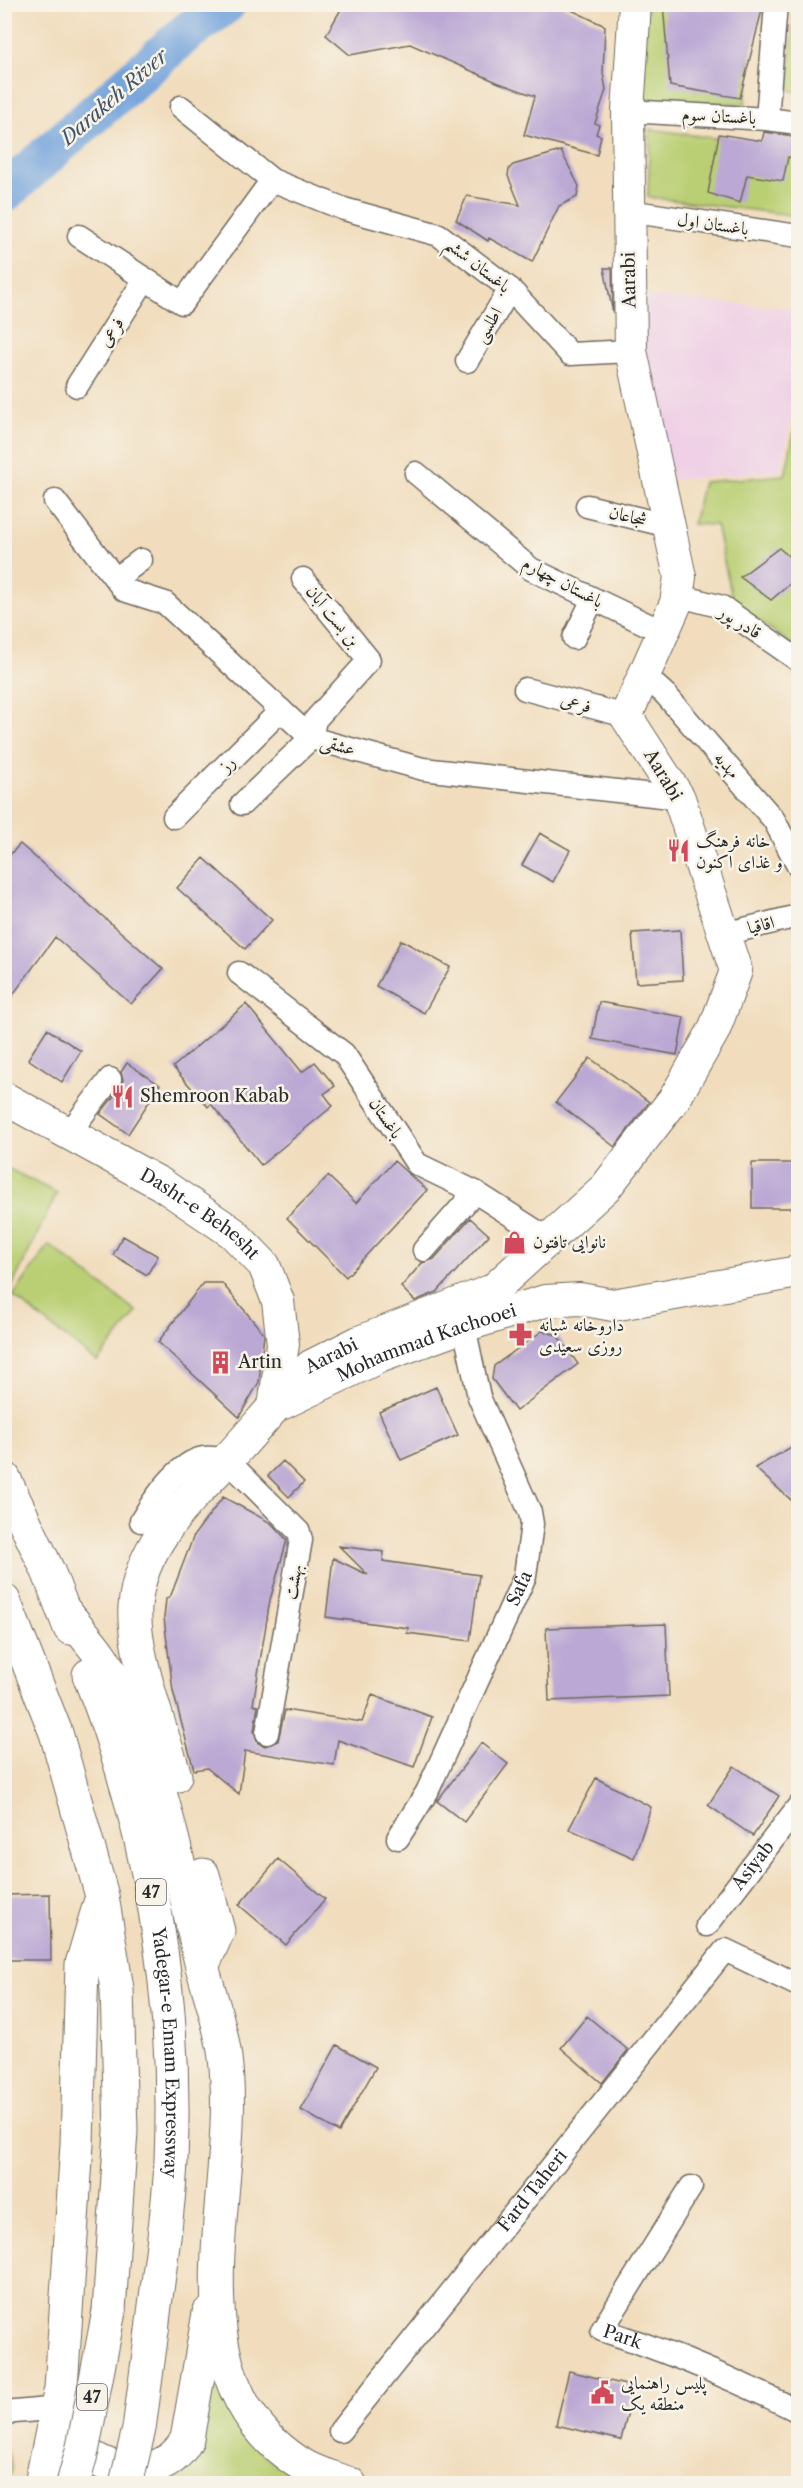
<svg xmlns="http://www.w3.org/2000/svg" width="803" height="2488" viewBox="0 0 803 2488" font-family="'Libre Caslon Text',Amiri,serif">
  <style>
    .built { fill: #efd0e6 }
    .green { fill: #bacf73; stroke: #727d4f; stroke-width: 1.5 }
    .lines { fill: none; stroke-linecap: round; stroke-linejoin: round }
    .river { stroke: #72a3dc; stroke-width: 40 }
    .building { fill: #bba8d4 }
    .street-casing { stroke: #70695e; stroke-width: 25 }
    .secondary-casing { stroke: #70695e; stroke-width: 34 }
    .highway-casing { stroke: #70695e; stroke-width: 35 }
    .street { stroke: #fff; stroke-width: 22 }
    .secondary { stroke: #fff; stroke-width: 32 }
    .highway { stroke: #fff; stroke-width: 33 }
    .highway-bridge-casing { stroke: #70695e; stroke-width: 35; stroke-linecap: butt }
    .highway-bridge { stroke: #fff; stroke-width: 33 }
    .labels { text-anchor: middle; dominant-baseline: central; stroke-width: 5; stroke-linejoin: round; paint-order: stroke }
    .shield { fill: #f7f3e8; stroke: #686764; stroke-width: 1.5 }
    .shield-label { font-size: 16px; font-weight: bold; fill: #2b2b2b }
    .street-label { font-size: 18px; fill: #2b2b2b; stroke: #f7f3e8 }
    .poi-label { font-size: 18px; fill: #2b2b2b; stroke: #f7f3e8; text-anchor: start }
    .water-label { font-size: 20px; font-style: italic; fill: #445569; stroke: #f7f3e8 }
  </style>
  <rect width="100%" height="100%" fill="#f7f3e8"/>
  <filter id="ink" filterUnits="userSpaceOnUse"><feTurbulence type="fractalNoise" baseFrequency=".0167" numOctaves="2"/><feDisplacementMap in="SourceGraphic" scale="12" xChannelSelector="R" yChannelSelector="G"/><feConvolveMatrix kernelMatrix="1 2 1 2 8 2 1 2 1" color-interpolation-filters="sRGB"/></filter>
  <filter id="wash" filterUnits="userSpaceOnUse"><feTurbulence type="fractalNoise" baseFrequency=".008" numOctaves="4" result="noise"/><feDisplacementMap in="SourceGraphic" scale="24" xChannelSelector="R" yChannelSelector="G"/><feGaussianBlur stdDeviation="1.35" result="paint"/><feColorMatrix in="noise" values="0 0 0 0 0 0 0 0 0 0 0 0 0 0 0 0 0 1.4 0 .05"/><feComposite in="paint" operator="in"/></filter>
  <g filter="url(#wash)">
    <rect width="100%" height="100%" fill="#f1ddbd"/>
    <path class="built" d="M643 296 798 309V383L781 470 673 480 641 345Z"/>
    <path class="green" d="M647 5H756L745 104 642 101Z
      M795 5H798V92L788 90Z
      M650 129 798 150V216L648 197Z
      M798 412V649L733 602 716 525 693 524 703 482 785 475Z
      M5 1167 57 1193 5 1301Z
      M49 1245 137 1312 97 1362 13 1296Z
      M208 2361C236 2425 245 2451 311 2484H166L185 2464Z
      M5 2450C14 2461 12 2471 6 2483Z"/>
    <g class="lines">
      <path class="river" d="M4 193 186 33 226 4"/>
    </g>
    <g id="blocks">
      <path class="building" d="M344 4H559L605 26 603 73 606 90 595 123 599 125 596 134 601 136 597 155 524 135 535 96 499 83 410 44 350 55 326 35Z
        M663 4H712L762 10 740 98 670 86Z
        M764 132 787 135 798 140V158L788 157 783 181 747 175 740 203 708 193 719 134 762 141Z
        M561 151 579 186 577 197 559 206 532 262 489 238 488 241 456 220 467 196 520 205 508 176 509 169 513 165Z
        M604 268H612L613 313Z
        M779 548 798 564V577L771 600 740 577Z
        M540 833 570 850 553 882 522 865Z
        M20 844 163 969 131 1004 55 937 4 1007V861Z
        M204 858 272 920 245 949 177 888Z
        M680 930 683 980 636 983 632 933Z
        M401 940 450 967 424 1013 376 986Z
        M599 1002 684 1017 677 1055 592 1039Z
        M246 1004 302 1072 315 1062 335 1086 324 1094 333 1106 261 1165 211 1104 208 1107 173 1067Z
        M47 1029 81 1051 62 1082 28 1059Z
        M590 1058 649 1102 615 1147 556 1102Z
        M127 1063 160 1085 128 1134 100 1114 121 1087 123 1080 121 1072Z
        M394 1161 427 1190 346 1277 287 1218 328 1176 356 1203Z
        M752 1163H797V1208H752Z
        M470 1218 489 1235 437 1292 415 1301 401 1287 422 1263 434 1259Z
        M123 1236 158 1256 147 1275 113 1255Z
        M203 1283H222L264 1334 259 1382 239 1417 158 1342Z
        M542 1331 557 1335 578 1364 516 1411 492 1379 494 1366Z
        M436 1387 458 1435 401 1460 379 1412Z
        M798 1443V1506L755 1468Z
        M283 1461 304 1482 289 1497 268 1476Z
        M223 1497 271 1523 287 1540 270 1600 253 1705 258 1706 254 1731 258 1743 265 1746 278 1741 285 1710 362 1722 372 1695 432 1717 414 1767 338 1740 334 1765 245 1751 239 1794 207 1768 194 1770 173 1691 164 1618 166 1599 171 1595 194 1535Z
        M339 1546 384 1552 383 1561 479 1575 470 1641 407 1633 408 1628 326 1617 333 1558 368 1575Z
        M666 1624 669 1696 549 1701 546 1628Z
        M481 1743 508 1764 464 1822 437 1801Z
        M734 1766 779 1796 753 1836 708 1805Z
        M596 1778 651 1807 634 1858 569 1829Z
        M278 1859 325 1899 286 1945 239 1905Z
        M50 1894 51 1960H4V1895Z
        M587 2016 628 2050 602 2083 561 2048Z
        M337 2045 376 2067 339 2132 301 2110Z
        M569 2371 634 2387 621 2440 556 2425Z"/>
    </g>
  </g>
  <g filter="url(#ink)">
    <use href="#blocks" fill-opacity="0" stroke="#70695e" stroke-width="1.5"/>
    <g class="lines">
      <defs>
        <g id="street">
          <path d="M181 107 272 180 344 209 439 235 510 289 570 354 631 351"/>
          <path d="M628 111 767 119 776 4"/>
          <path d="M767 119 798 123"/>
          <path d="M628 211 798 236"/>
          <path d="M79 236 182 303 272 180"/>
          <path d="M467 361 510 289"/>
          <path d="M77 386 145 279"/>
          <path d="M416 473 531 569 663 632"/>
          <path d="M55 501 124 590 165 603 311 738 423 769 679 798"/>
          <path d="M587 506 669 526"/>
          <path d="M117 578 141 560"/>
          <path d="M677 595 722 607 798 660"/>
          <path d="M574 638 593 599"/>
          <path d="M643 674 666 695 774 820 798 866"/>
          <path d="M525 689 626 716"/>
          <path d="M242 804 311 738 315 720 369 660 303 579"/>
          <path d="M174 817 281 710"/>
          <path d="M724 934 798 916"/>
          <path d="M239 973 344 1054 417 1164 475 1192 550 1240"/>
          <path d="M69 1133 110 1079"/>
          <path d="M424 1250 475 1192"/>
          <path d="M141 1521C152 1502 178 1462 203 1458 210 1457 219 1459 227 1460L299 1532 301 1540 267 1733"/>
          <path id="s1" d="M398 1838 427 1792 525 1576 532 1524 530 1512 479 1397 464 1326"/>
          <path id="s2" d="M707 1925 798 1807"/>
          <path id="s3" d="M691 2187 602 2330C670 2352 734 2379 798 2411"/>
          <path d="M4 2413 48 2409 60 2402"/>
          <path id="s4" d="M340 2431 725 1950 798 1985"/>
        </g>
        <g id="secondary">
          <path id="s5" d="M4 1098 161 1184 233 1233 264 1265 278 1301 283 1344 274 1407"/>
          <path id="s6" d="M283 1403 379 1357 464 1326 545 1301 580 1299 613 1305 798 1272"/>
          <path id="s7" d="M274 1407 311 1366 359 1342 493 1290 606 1187 675 1098 714 1030 736 971 679 798 626 716 676 603 680 577 631 351 628 111 635 4"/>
        </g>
        <g id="highway">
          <path d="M4 1478 48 1571 70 1628"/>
          <path d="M4 1601 56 1733 102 1896 117 1989 121 2131 109 2311"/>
          <path d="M62 1608C75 1625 91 1641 102 1658 156 1742 177 1857 199 1954 207 1988 221 2023 225 2058 242 2193 161 2379 304 2466 318 2474 335 2478 350 2484"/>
          <path id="s8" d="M89 1675C150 1828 178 1996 171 2160 169 2216 158 2274 152 2331"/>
          <path d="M175 1776C162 1731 132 1652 135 1607 139 1547 186 1502 225 1462 242 1444 258 1425 274 1407"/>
          <path d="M202 1967 218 1931 203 1875"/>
          <path d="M65 2430C91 2474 162 2488 187 2439L209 2313"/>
          <path d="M41 2484 61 2388 77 2144 82 1964 100 1903"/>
        </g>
      </defs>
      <use href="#street" class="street-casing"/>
      <use href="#secondary" class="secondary-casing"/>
      <use href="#highway" class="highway-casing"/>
      <use href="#street" class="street"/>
      <use href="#secondary" class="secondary"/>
      <use href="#highway" class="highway"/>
      <defs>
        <path id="highway-bridge" d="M73 2484 83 2447 109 2311
          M126 2484 139 2429 152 2331"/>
      </defs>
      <use href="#highway-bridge" class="highway-bridge-casing"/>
      <use href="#highway-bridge" class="highway-bridge"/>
    </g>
  </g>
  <defs>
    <symbol id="restaurant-bare" viewBox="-9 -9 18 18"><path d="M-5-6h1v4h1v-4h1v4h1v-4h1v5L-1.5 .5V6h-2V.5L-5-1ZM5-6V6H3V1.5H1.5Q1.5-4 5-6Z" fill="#d1495b" stroke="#f7f3e8" stroke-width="2.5" paint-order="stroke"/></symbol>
    <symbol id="shop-bare" viewBox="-9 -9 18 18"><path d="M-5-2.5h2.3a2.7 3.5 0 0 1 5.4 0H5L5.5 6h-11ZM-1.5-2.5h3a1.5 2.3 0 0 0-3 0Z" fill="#d1495b" stroke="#f7f3e8" stroke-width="2.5" paint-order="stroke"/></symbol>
    <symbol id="pharmacy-bare" viewBox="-9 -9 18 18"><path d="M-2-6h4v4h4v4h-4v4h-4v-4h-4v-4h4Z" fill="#d1495b" stroke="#f7f3e8" stroke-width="2.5" paint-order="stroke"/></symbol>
    <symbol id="building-bare" viewBox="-9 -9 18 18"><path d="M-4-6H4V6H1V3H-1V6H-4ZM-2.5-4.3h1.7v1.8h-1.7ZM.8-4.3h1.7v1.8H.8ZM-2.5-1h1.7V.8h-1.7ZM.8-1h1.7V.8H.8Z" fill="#d1495b" stroke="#f7f3e8" stroke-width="2.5" paint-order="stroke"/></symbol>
    <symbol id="civic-bare" viewBox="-9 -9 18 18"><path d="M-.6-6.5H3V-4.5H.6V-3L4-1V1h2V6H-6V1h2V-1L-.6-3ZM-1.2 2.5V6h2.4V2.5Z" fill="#d1495b" stroke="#f7f3e8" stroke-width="2.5" paint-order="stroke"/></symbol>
  </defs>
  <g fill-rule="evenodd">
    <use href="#restaurant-bare" x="662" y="834" width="33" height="33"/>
    <use href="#restaurant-bare" x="106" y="1080" width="33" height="33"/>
    <use href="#shop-bare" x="498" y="1226" width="33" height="33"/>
    <use href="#pharmacy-bare" x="504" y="1318" width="33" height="33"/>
    <use href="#building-bare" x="204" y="1346" width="33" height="33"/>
    <use href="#civic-bare" x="586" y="2376" width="33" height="33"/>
  </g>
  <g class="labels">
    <g class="shield">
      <rect x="136" y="1879" width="30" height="26" rx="4.5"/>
      <rect x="77" y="2384" width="30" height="26" rx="4.5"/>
    </g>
    <g class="shield-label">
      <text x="151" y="1892">47</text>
      <text x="92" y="2397">47</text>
    </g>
    <g class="street-label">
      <text transform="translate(719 116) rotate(3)">باغستان سوم</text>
      <text transform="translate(713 224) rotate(8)">باغستان اول</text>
      <text transform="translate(478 265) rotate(38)">باغستان ششم</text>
      <text transform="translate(629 280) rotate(-91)">Aarabi</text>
      <text transform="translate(488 325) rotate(-59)">اطلسی</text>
      <text transform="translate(111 332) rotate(-57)">فرعی</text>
      <text transform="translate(628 516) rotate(14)">شجاعان</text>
      <text transform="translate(563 582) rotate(28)">باغستان چهارم</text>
      <text transform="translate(333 616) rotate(51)">بن بست آبان</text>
      <text transform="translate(740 622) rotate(32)">قادر پور</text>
      <text transform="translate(576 703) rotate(15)">فرعی</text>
      <text transform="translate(338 745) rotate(16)">عشقی</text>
      <text transform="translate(227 764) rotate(-45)">رز</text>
      <text transform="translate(727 765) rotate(49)">مهدیه</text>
      <text transform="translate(663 775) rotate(59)">Aarabi</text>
      <text transform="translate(761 925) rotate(-14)">اقاقیا</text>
      <text transform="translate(386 1118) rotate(56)">باغستان</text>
      <text stroke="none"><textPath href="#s5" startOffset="228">Dasht-e Behesht</textPath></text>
      <text stroke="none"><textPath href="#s6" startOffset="156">Mohammad Kachooei</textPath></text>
      <text stroke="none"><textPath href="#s7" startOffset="78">Aarabi</textPath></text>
      <text transform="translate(293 1582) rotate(-80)">بهشت</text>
      <text stroke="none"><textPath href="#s1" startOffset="278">Safa</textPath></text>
      <text stroke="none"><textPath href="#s2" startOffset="75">Asiyab</textPath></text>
      <text stroke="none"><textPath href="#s8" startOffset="388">Yadegar-e Emam Expressway</textPath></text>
      <text stroke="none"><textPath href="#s4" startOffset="308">Fard Taheri</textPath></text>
      <text stroke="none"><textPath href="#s3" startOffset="190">Park</textPath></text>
    </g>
    <g class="poi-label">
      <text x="696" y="841">خانه فرهنگ<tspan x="696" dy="21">و غذای اکنون</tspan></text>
      <text x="140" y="1096">Shemroon Kabab</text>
      <text x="533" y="1242">نانوایی تافتون</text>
      <text x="539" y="1325">داروخانه شبانه<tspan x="539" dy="21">روزی سعیدی</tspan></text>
      <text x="238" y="1362">Artin</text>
      <text x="621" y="2383">پلیس راهنمایی<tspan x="621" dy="21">منطقه یک</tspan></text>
    </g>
    <g class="water-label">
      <text transform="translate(114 97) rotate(-41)">Darakeh River</text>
    </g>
  </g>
  <rect width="803" height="2488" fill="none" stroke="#f7f3e8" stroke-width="24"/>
</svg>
